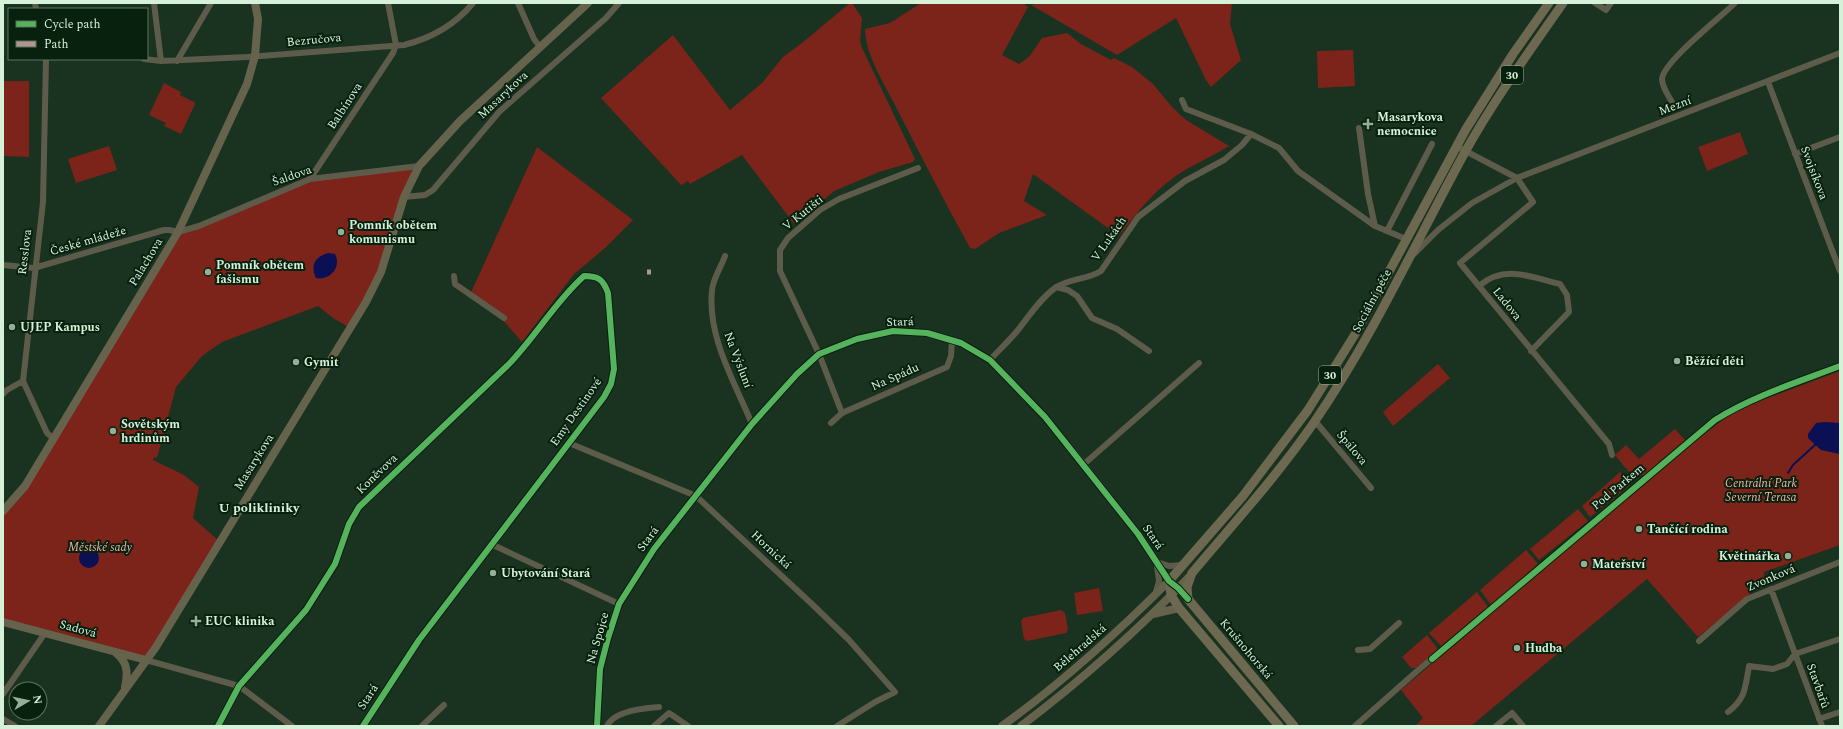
<svg xmlns="http://www.w3.org/2000/svg" width="1843" height="729" viewBox="0 0 1843 729" font-family="Spectral,serif">
  <style>
    .green { fill: #7c241a }
    .water { fill: #0b0f53 }
    .lines { fill: none; stroke-linecap: round; stroke-linejoin: round }
    .stream { stroke: #0b0f53; stroke-width: 2 }
    .street { stroke: #5d5c4a; stroke-width: 6 }
    .secondary { stroke: #66634d; stroke-width: 8 }
    .primary { stroke: #6d6950; stroke-width: 9 }
    .quiet { stroke: #b2968c; stroke-width: 5; stroke-dasharray: 10 5; stroke-linecap: butt }
    .cycleway-casing { stroke: #08200e; stroke-width: 8 }
    .cycleway { stroke: #56b35d; stroke-width: 6 }
    .poi-dot { fill: #94af98; stroke: #08200e; stroke-width: 1.5 }
    .labels { text-anchor: middle; dominant-baseline: central; stroke-width: 4; stroke-linejoin: round; paint-order: stroke }
    .shield { fill: #08200e; stroke: #98b39c; stroke-width: 1 }
    .shield-label { font-size: 11px; font-weight: bold; fill: #d5f2d9 }
    .street-label { font-size: 12px; fill: #d5f2d9; stroke: #08200e }
    .poi-label { font-size: 12px; font-weight: bold; fill: #d5f2d9; stroke: #08200e; text-anchor: start }
    .park-label { font-size: 12px; font-style: italic; fill: #f1b2a7; stroke: #08200e }
    .neighbourhood-label { font-size: 13px; font-weight: bold; fill: #d5f2d9; stroke: #08200e }
  </style>
  <rect width="100%" height="100%" fill="#1a3220"/>
  <path class="green" d="M850 3H852L862 18 860 41 862 48 915 159 913 162 879 172 834 191 795 225 742 155 690 184 688 181 681 185 601 98 673 35 730 110 762 83 783 57 802 43Z
    M921 3H1023L1028 7 1002 55 1019 64 1029 57 1042 38 1067 33 1081 44 1111 60 1114 58 1132 67 1153 84 1173 108 1186 120 1229 146C1214 155 1199 162 1185 170 1158 186 1138 211 1119 236L1033 174 1024 201 1047 215 999 233 975 249 970 248C944 200 919 153 895 105 883 81 866 56 865 29L890 23Z
    M1038 3H1232L1230 24 1241 60 1211 87 1206 80 1176 18 1117 55 1031 5Z
    M1353 50 1355 86 1318 88 1317 51Z
    M3 81H29V157L3 156Z
    M164 83 181 92 180 95 194 102 195 104 181 134 164 126 166 123 149 115Z
    M1740 132 1748 154 1707 171 1698 147Z
    M109 146 117 170 76 183 68 159Z
    M537 147 633 220 605 248 574 274 522 342 502 319 469 297Z
    M419 166 381 272 350 328 333 318 318 306 222 342 202 356 176 387 157 458 154 457 153 460 184 475 199 487 193 518 219 541 146 660 3 622V511L25 486 178 232 310 179Z
    M1438 364 1450 378 1393 426 1383 412Z
    M1840 371V545L1764 572V586L1752 592 1698 637 1647 579 1471 726H1415L1423 718 1401 690 1684 450 1730 414 1765 399Z
    M1675 429 1685 440 1644 475C1630 479 1623 464 1615 455L1626 445 1639 459Z
    M1620 472 1630 485 1590 517 1582 506Z
    M1578 509 1588 521 1539 560 1530 549Z
    M1526 550 1538 564 1491 605 1480 590Z
    M1099 588 1103 611 1077 615 1074 593Z
    M1477 592 1488 607 1441 646 1429 633Z
    M1061 610 1065 613 1068 629 1066 633 1027 641 1024 639 1021 621 1023 618Z
    M1427 635 1438 649 1416 668H1411L1402 657Z"/>
  <path class="water" d="M328 253 335 254C342 267 330 281 316 278 310 265 315 257 328 253Z
    M1825 422 1840 423V454L1821 450 1808 438V434L1816 423Z
    M79 558a10 10 0 1 1 20 0a10 10 0 1 1-20 0Z"/>
  <g class="lines">
    <path class="stream" d="M1788 473 1793 465 1816 444"/>
    <path class="street" d="M35 3 36 9
      M154 3 161 61
      M388 3 396 45
      M518 3 534 39 540 47
      M1595 3 1606 10 1611 3
      M46 59 43 202 23 381 47 433 54 439
      M144 59 161 61 247 57 404 45C432 38 455 25 473 3
      M177 61 211 3
      M1768 82 1840 271
      M1182 100 1186 109 1251 134 1279 148 1298 171 1375 226 1406 239
      M1672 102C1668 95 1662 87 1662 79 1663 62 1721 17 1735 3
      M1359 128 1368 194 1375 226
      M1456 146 1517 178 1533 202 1460 263 1609 444 1612 455
      M1795 154 1840 137
      M310 179 393 53 396 45
      M404 197 425 195 433 190 499 112 606 18 619 3
      M1387 231 1432 144
      M1414 254 1438 230 1472 203 1517 178 1840 53
      M725 256C721 267 713 279 712 290 707 337 735 383 752 424
      M3 265 34 268 164 230H169L178 232 199 226 310 179 419 166
      M454 276 455 284 504 318
      M1479 286C1504 264 1531 277 1560 284L1567 295 1569 312 1531 351
      M1056 287 1068 290 1077 296 1092 318 1117 329 1149 351
      M990 360C999 350 1009 341 1018 330 1029 316 1040 299 1055 288 1069 278 1087 280 1101 271L1138 217 1185 181 1224 160 1242 145 1251 134
      M3 394 7 390 23 381
      M842 413 819 354 780 271V250L788 238 820 210 839 199 918 168
      M1315 421 1371 488
      M831 423 842 413 947 367 951 356 952 340
      M569 443 696 496 814 606 849 640 895 692 875 702 837 726
      M1084 464 1199 363
      M491 544 619 604
      M1157 562 1169 566 1183 565
      M1771 589 1822 726
      M1156 592 1159 581 1157 566
      M1699 641 1747 599 1840 562
      M1358 650 1370 649 1399 623
      M146 660 239 686 292 726
      M3 694 45 633
      M1728 712C1746 698 1745 688 1749 666L1773 669 1787 664 1795 654 1840 639
      M3 719 15 726
      M1819 719 1840 712
      M218 726 239 686 306 610 335 564 349 524 359 507 509 364C536 336 555 302 584 276 598 276 603 279 608 293L614 369 611 384 604 397 419 640 363 726
      M422 726 444 705
      M597 726 600 669 608 638 619 604 654 549 752 424 797 374 819 354 857 339 893 331 927 333 961 343 990 360 1045 417 1084 464 1138 534 1169 581
      M607 726C614 711 644 708 659 707
      M654 726 669 713 688 726
      M1355 726 1416 672 1715 420C1753 396 1798 382 1840 366
      M1496 726 1512 713 1523 726"/>
    <path class="secondary" d="M3 511 25 486 178 232 247 84 255 56 258 19 255 3
      M1153 614 1179 608
      M3 622 146 660
      M116 653C128 662 128 674 125 687
      M99 726 156 647 366 302 381 272 404 197 419 166 460 121 588 3
      M1002 726C1062 683 1117 633 1169 581L1178 588 1188 599
      M1021 726C1082 680 1139 629 1192 574"/>
    <path class="primary" d="M1279 726 1179 608 1171 595 1169 581 1243 496 1308 410 1357 331 1466 129 1513 54 1549 3
      M1294 726 1188 599 1187 587 1192 573C1234 523 1278 475 1315 421 1373 336 1416 242 1465 152 1494 100 1529 52 1563 3"/>
    <path class="quiet" d="M647 272H651"/>
    <defs>
      <path id="cycleway" d="M1432 659 1715 420C1753 396 1798 382 1840 366
        M218 726 239 686 306 610 335 564 349 524 359 507 509 364C536 336 555 302 584 276 598 276 603 279 608 293L614 369 611 384 604 397 419 640 363 726
        M597 726 600 669 608 638 619 604 654 549 752 424 797 374 819 354 857 339 893 331 927 333 961 343 990 360 1045 417 1138 534 1169 581 1178 588 1188 599"/>
    </defs>
    <use href="#cycleway" class="cycleway-casing"/>
    <use href="#cycleway" class="cycleway"/>
  </g>
  <g class="poi-dot">
    <path d="M1366 118h4v4h4v4h-4v4h-4v-4h-4v-4h4z"/>
    <circle cx="341" cy="232" r="4"/>
    <circle cx="208" cy="272" r="4"/>
    <circle cx="12" cy="327" r="4"/>
    <circle cx="1677" cy="361" r="4"/>
    <circle cx="296" cy="362" r="4"/>
    <circle cx="113" cy="431" r="4"/>
    <circle cx="1639" cy="529" r="4"/>
    <circle cx="1788" cy="556" r="4"/>
    <circle cx="1584" cy="564" r="4"/>
    <circle cx="493" cy="573" r="4"/>
    <path d="M194 615h4v4h4v4h-4v4h-4v-4h-4v-4h4z"/>
    <circle cx="1517" cy="648" r="4"/>
  </g>
  <g class="labels">
    <g class="shield">
      <rect x="1501" y="66" width="22" height="18" rx="3"/>
      <rect x="1319" y="366" width="22" height="18" rx="3"/>
    </g>
    <g class="shield-label">
      <text x="1512" y="75">30</text>
      <text x="1330" y="375">30</text>
    </g>
    <g class="street-label">
      <text transform="translate(314 40) rotate(-5)">Bezručova</text>
      <text transform="translate(503 95) rotate(-43)">Masarykova</text>
      <text transform="translate(345 106) rotate(-57)">Balbínova</text>
      <text transform="translate(1675 106) rotate(-21)">Mezní</text>
      <text transform="translate(1814 173) rotate(69)">Svojsíkova</text>
      <text transform="translate(292 176) rotate(-19)">Šaldova</text>
      <text transform="translate(803 213) rotate(-39)">V Kutišti</text>
      <text transform="translate(1109 239) rotate(-55)">V Lukách</text>
      <text transform="translate(88 241) rotate(-16)">České mládeže</text>
      <text transform="translate(25 252) rotate(-83)">Resslova</text>
      <text transform="translate(146 262) rotate(-59)">Palachova</text>
      <text transform="translate(1372 301) rotate(-62)">Sociální péče</text>
      <text transform="translate(1507 304) rotate(51)">Ladova</text>
      <text transform="translate(900 322) rotate(-2)">Stará</text>
      <text transform="translate(738 360) rotate(69)">Na Výsluní</text>
      <text transform="translate(895 377) rotate(-24)">Na Spádu</text>
      <text transform="translate(576 412) rotate(-55)">Emy Destinové</text>
      <text transform="translate(1352 448) rotate(50)">Špálova</text>
      <text transform="translate(254 462) rotate(-58)">Masarykova</text>
      <text transform="translate(377 474) rotate(-44)">Koněvova</text>
      <text transform="translate(1618 487) rotate(-40)">Pod Parkem</text>
      <text transform="translate(1153 537) rotate(55)">Stará</text>
      <text transform="translate(648 539) rotate(-54)">Stará</text>
      <text transform="translate(771 550) rotate(43)">Hornická</text>
      <text transform="translate(1771 578) rotate(-23)">Zvonková</text>
      <text transform="translate(78 629) rotate(15)">Sadová</text>
      <text transform="translate(598 638) rotate(-74)">Na Spojce</text>
      <text transform="translate(1080 648) rotate(-41)">Bělehradská</text>
      <text transform="translate(1246 649) rotate(50)">Krušnohorská</text>
      <text transform="translate(1818 686) rotate(70)">Stavbařů</text>
      <text transform="translate(368 697) rotate(-57)">Stará</text>
    </g>
    <g class="poi-label">
      <text x="1377" y="117">Masarykova<tspan x="1377" dy="14">nemocnice</tspan></text>
      <text x="349" y="225">Pomník obětem<tspan x="349" dy="14">komunismu</tspan></text>
      <text x="216" y="265">Pomník obětem<tspan x="216" dy="14">fašismu</tspan></text>
      <text x="20" y="327">UJEP Kampus</text>
      <text x="1685" y="361">Běžící děti</text>
      <text x="304" y="362">Gymit</text>
      <text x="121" y="424">Sovětským<tspan x="121" dy="14">hrdinům</tspan></text>
      <text x="1647" y="529">Tančící rodina</text>
      <text x="1780" y="556" text-anchor="end">Květinářka</text>
      <text x="1592" y="564">Mateřství</text>
      <text x="501" y="573">Ubytování Stará</text>
      <text x="205" y="621">EUC klinika</text>
      <text x="1525" y="648">Hudba</text>
    </g>
    <g class="park-label">
      <text x="1761" y="483">Centrální Park<tspan x="1761" dy="14">Severní Terasa</tspan></text>
      <text x="100" y="547">Městské sady</text>
    </g>
    <g class="neighbourhood-label">
      <text x="259" y="508">U polikliniky</text>
    </g>
  </g>
  <rect width="1843" height="729" fill="none" stroke="#d5f2d9" stroke-width="8"/>
  <rect x="8" y="8" width="140" height="52" fill="#08200e" stroke="#5a745f"/>
  <rect x="16" y="21" width="20" height="6" fill="#56b35d" stroke="#5a745f"/>
  <text x="44" y="28" font-size="12" fill="#d5f2d9">Cycle path</text>
  <rect x="16" y="41" width="20" height="6" fill="#b2968c" stroke="#5a745f"/>
  <text x="44" y="48" font-size="12" fill="#d5f2d9">Path</text>
  <g transform="translate(28 701) rotate(81)"><circle r="19" fill="#08200e" stroke="#5a745f"/>
  <path d="M0-3L7 15L0 10L-7 15Z" fill="#94af98"/>
  <text y="-6" font-size="11" font-weight="bold" text-anchor="middle" fill="#d5f2d9">N</text>
  </g>
</svg>
